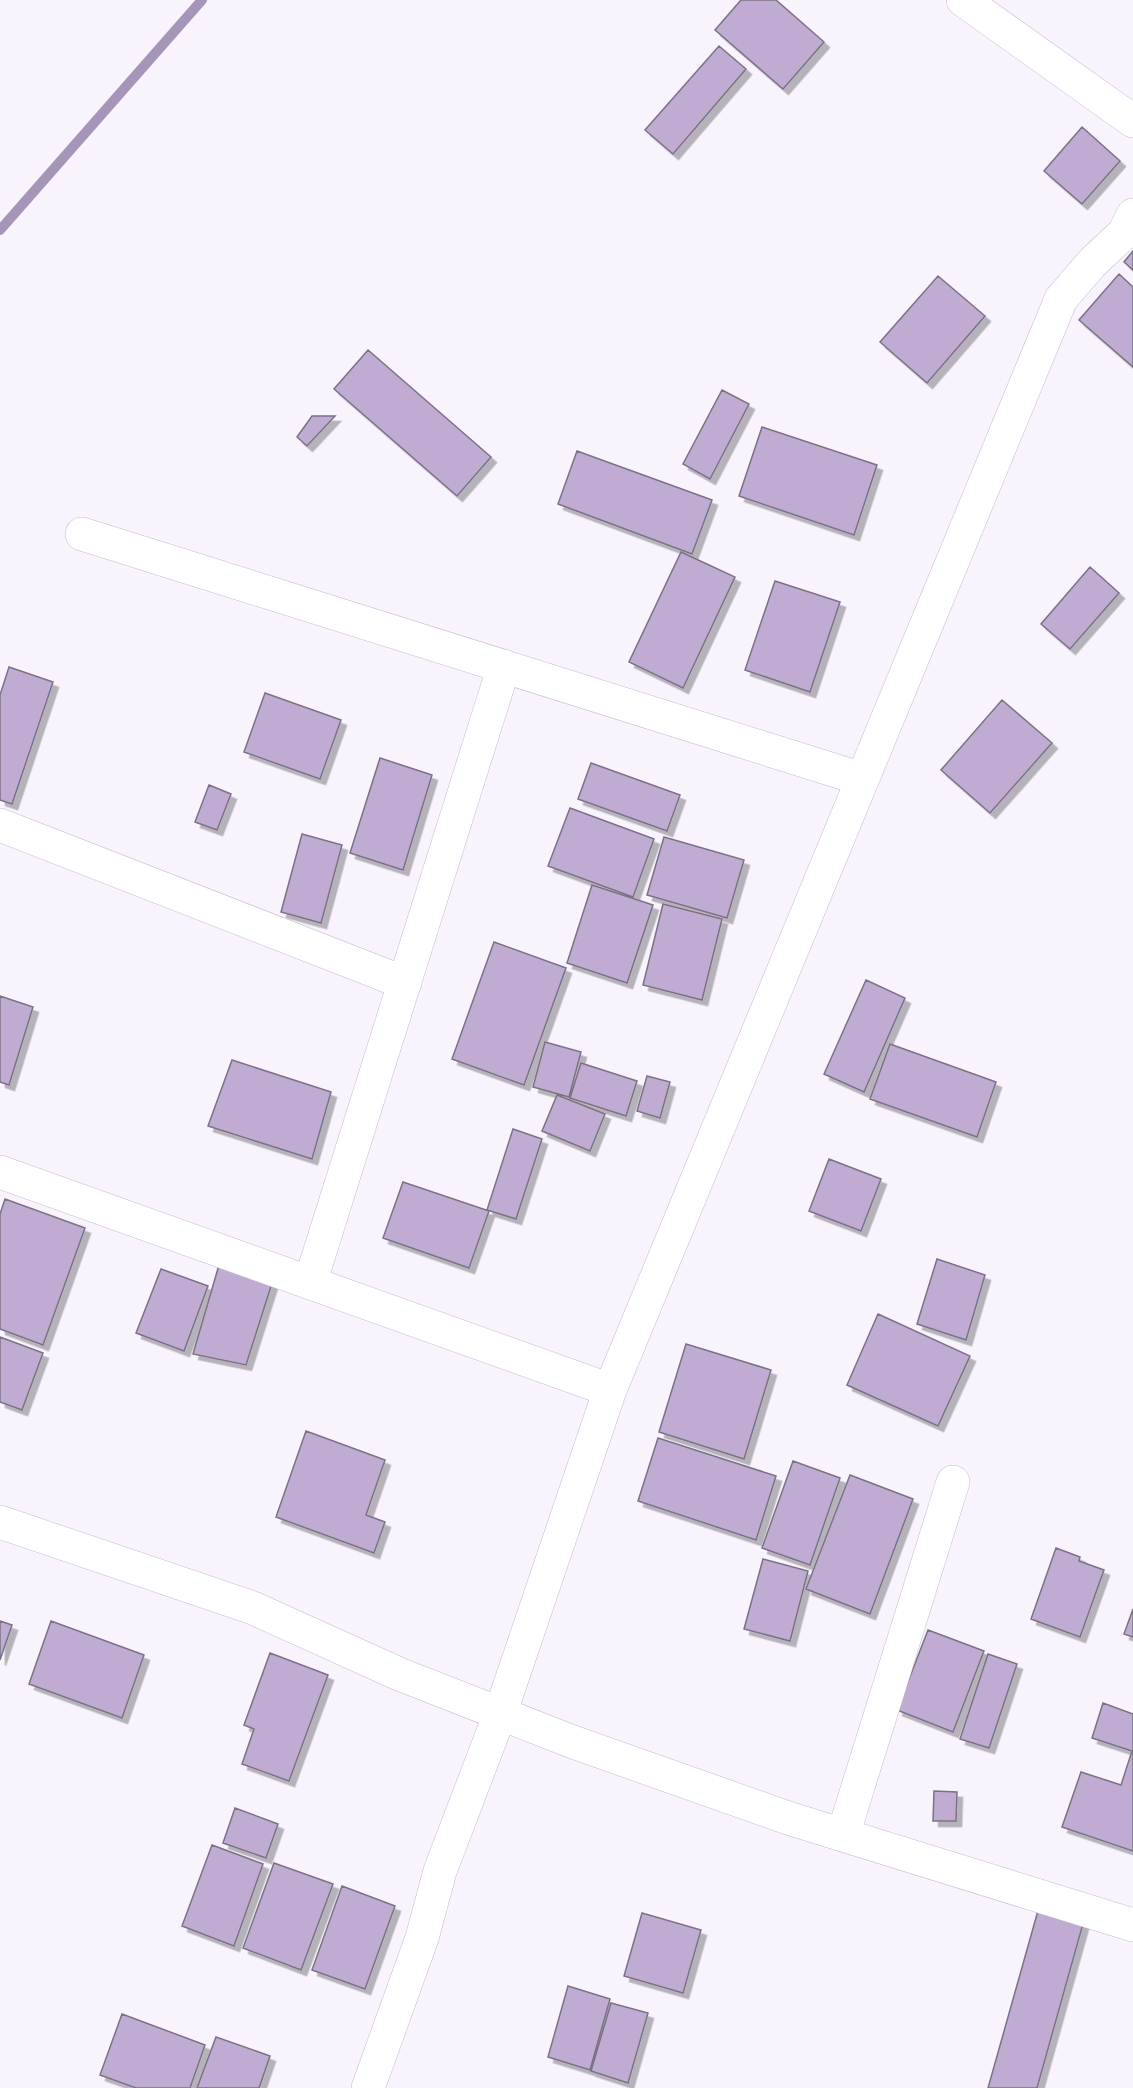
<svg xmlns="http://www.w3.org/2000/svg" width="1133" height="2088" viewBox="0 0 1133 2088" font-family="'Varela Round',sans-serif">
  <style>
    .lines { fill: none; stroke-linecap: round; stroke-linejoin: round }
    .stream { stroke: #a794b9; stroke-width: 10 }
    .building { fill: #c0acd2; stroke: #7c7286; stroke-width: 1.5; filter: url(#shadow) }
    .minor-casing { stroke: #c5bad0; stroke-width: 34 }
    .minor { stroke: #fff; stroke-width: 33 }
  </style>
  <defs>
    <filter id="shadow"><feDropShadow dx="5.5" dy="5.5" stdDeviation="0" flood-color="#0004"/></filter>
  </defs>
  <rect width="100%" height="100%" fill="#f8f3fc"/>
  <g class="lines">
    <path class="stream" d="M0 230 202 0"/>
  </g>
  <path class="building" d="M741 0H776L824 42 783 89 715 30Z
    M719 46 746 69 673 154 645 130Z
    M1082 127 1120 161 1082 204 1044 171Z
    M1133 251V270L1124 262Z
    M1119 274 1133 287V367L1079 320Z
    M938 276 985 316 927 383 880 342Z
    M368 350 491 457 457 496 334 389Z
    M722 390 749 404 710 479 683 464Z
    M312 416H335L307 446 297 437Z
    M762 427 877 465 854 535 739 496Z
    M577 451 712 500 692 554 558 504Z
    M681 552 735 577 683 688 629 662Z
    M1090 567 1119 593 1070 649 1041 624Z
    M775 581 840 602 810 692 745 670Z
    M9 667 53 682 12 804 0 800V695Z
    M265 693 341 720 320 779 244 752Z
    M1002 700 1052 743 990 813 941 770Z
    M380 758 432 775 403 870 350 853Z
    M591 763 680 795 667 831 578 799Z
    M209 785 231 794 217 830 195 822Z
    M570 808 654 839 633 897 548 866Z
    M302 834 342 845 321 923 281 912Z
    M664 837 744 860 727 918 647 895Z
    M592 885 653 905 627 983 567 963Z
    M663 904 722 919 702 1000 643 985Z
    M494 942 566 968 524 1085 452 1059Z
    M866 980 905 998 864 1092 824 1074Z
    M0 996 33 1007 9 1085 0 1082Z
    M545 1042 581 1052 569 1097 533 1087Z
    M890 1044 996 1082 977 1137 870 1099Z
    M232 1060 331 1092 312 1159 208 1126Z
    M581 1063 637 1081 626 1116 570 1098Z
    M647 1076 670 1082 660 1118 637 1111Z
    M557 1095 605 1114 590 1151 542 1131Z
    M513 1129 542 1139 516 1219 487 1210Z
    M829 1159 881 1179 861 1231 809 1211Z
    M403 1182 489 1211 469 1268 383 1238Z
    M5 1199 85 1228 43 1345 0 1329V1214Z
    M937 1259 985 1275 966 1340 917 1324Z
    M219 1265 273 1280 246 1365 193 1354Z
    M161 1269 208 1286 184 1351 136 1333Z
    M878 1314 970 1356 938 1426 847 1385Z
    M0 1337 43 1353 22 1410 0 1402Z
    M686 1344 771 1370 744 1459 659 1432Z
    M306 1431 385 1460 366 1515 385 1522 374 1553 276 1517Z
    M658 1438 776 1476 756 1540 638 1501Z
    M793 1461 840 1478 810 1565 762 1548Z
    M850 1475 913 1499 870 1614 806 1589Z
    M1056 1548 1080 1557 1079 1561 1104 1570 1080 1637 1031 1619Z
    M763 1559 808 1571 790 1641 744 1629Z
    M1133 1609V1637L1124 1634Z
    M0 1621 12 1625 0 1660Z
    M51 1621 144 1655 122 1718 29 1684Z
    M928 1630 984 1651 953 1732 897 1710Z
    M270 1653 328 1675 289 1781 242 1764 254 1729 244 1725Z
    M988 1654 1017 1664 989 1748 960 1739Z
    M1103 1703 1133 1714V1851L1062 1827 1081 1772 1121 1785 1132 1751 1092 1738Z
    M934 1791 957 1792 956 1821H933Z
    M235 1808 278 1824 266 1858 223 1843Z
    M212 1845 263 1864 234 1946 182 1926Z
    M274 1863 333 1884 301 1970 243 1948Z
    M342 1886 395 1906 365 1989 312 1970Z
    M1041 1900 1086 1913 1037 2088H988Z
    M642 1913 701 1930 683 1993 624 1976Z
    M568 1986 610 1999 590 2070 548 2057Z
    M611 2003 648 2013 628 2083 591 2071Z
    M122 2014 205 2045 190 2088H136L100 2075Z
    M216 2037 270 2056 259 2088H197Z"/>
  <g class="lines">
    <defs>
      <path id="minor" d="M963 0 1133 121
        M82 534 862 779
        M0 825 405 983
        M0 1172 610 1390
        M310 1283 504 666
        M0 1522 253 1608 399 1674 573 1742 788 1818 1133 1925
        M843 1835 953 1482
        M368 2088 422 1938 440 1871 500 1714 610 1390 1061 299 1093 262 1124 233 1133 215"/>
    </defs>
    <use href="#minor" class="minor-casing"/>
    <use href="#minor" class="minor"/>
  </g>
</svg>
